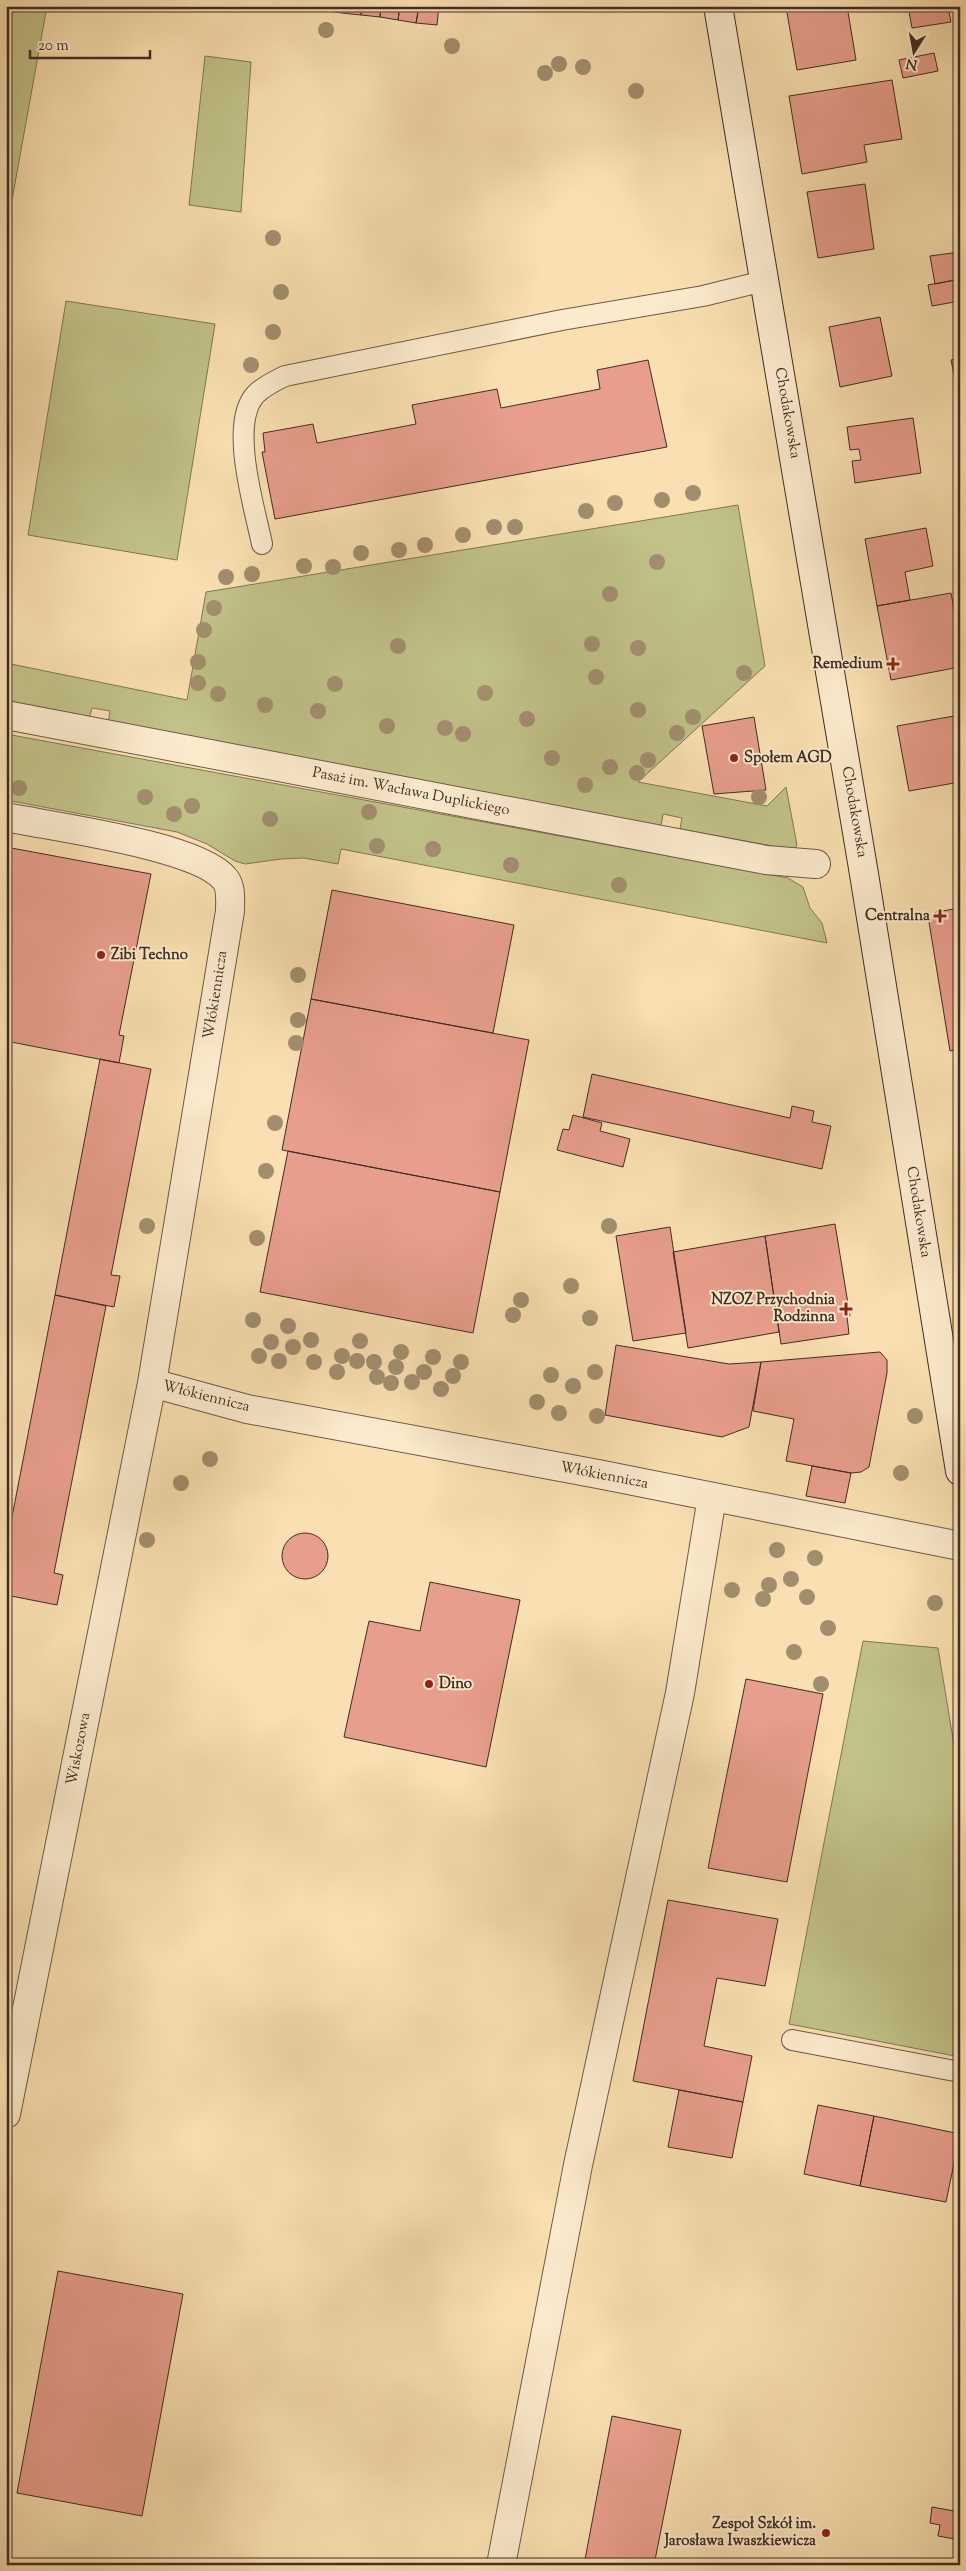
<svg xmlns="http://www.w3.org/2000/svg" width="966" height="2571" viewBox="0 0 966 2571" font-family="'Sorts Mill Goudy',serif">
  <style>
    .green { fill: #c1c189; stroke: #817757 }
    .building { fill: #e89e8c; stroke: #412d25 }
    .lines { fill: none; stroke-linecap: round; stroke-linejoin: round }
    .service-casing { stroke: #6f5a48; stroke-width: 22 }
    .pedestrian-casing { stroke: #6f5a48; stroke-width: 30 }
    .minor-casing { stroke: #6f5a48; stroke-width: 30 }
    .secondary-casing { stroke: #412d25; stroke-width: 30 }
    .service { stroke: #fbeacc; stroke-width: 20 }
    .pedestrian { stroke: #fbeacc; stroke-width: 28 }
    .minor { stroke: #fbeacc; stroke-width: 28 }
    .secondary { stroke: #fbeacc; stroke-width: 28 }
    .tree { fill: #a28e6f }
    .poi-dot { fill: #8f2418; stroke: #fbeacc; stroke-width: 2 }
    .labels { text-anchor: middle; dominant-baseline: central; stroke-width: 4; stroke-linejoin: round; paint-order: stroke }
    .street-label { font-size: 15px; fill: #412d25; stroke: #fbeacc }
    .poi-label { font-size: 15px; font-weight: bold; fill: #412d25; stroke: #fbeacc; text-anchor: end }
  </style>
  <rect width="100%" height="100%" fill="#f9dfb1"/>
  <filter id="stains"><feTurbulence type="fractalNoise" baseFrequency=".004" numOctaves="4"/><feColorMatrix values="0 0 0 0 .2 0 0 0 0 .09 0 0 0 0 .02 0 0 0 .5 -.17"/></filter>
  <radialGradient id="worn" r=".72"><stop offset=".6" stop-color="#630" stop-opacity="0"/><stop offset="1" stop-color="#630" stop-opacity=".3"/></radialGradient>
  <path class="green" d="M6 6H47L6 233Z
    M205 56 251 62 241 212 189 205Z
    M66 301 215 324 177 560 28 535Z
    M738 505 765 666 638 782 767 806 786 787 797 845 794 850 680 829 682 818 663 814 661 826 108 724 110 711 92 708 89 719 6 704V663L187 700 206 592Z
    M6 734 788 878 803 887 810 908 822 923 827 943 341 849 338 864 304 858 281 859 245 864 235 861 207 844 177 832 6 800Z
    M863 1641 938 1648 960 1781V2057L789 2024Z"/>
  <path class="building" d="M304 6H322V10L304 8Z
    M322 6H343L342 13 322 10Z
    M343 6H362L361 15 342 13Z
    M362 6H381L380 17 361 15Z
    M381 6H400L398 20 380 17Z
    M400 6H419L416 23 398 20Z
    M419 6H439L437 25 416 23Z
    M504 6H538L505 12Z
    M792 6H847L856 60 797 70 786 7Z
    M908 6H948L951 22 912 28Z
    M934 53 938 71 903 78 899 60Z
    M892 80 902 139 864 145 867 162 802 174 789 96Z
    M865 184 874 249 818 258 807 192Z
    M960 252V279L935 284 930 256Z
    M960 279V301L932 306 928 285Z
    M880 317 892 376 840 387 829 327Z
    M960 358V384H956L951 360Z
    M648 360 667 447 275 519 262 452H265L263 433 313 424 317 443 416 424 412 405 497 389 501 408 600 389 597 370Z
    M956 384H960V408Z
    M913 418 921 473 855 483 852 461 861 460 859 449 850 450 847 427Z
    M926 528 933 566 905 572 910 600 877 606 865 539Z
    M951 593 960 642V667L891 680 877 606Z
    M960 715V782L909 791 897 726Z
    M754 717 766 790 714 794 702 726Z
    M6 847 151 874 119 1035 124 1036 119 1063 6 1041Z
    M332 890 514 925 493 1033 311 999Z
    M960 908V1049L950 1051 929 922 936 912Z
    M311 999 529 1040 500 1192 282 1150Z
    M100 1059 151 1069 111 1275 120 1276 114 1307 55 1295Z
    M592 1074 790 1118 792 1106 814 1111 812 1122 831 1126 822 1169 583 1117Z
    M573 1115 602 1123 600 1131 630 1139 623 1167 557 1150 563 1129 569 1130Z
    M288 1151 500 1192 473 1333 260 1292Z
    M835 1224 850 1316H847L849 1334 781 1344 765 1236Z
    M670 1227 686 1333 633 1341 616 1236Z
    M765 1236 779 1332 688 1348 673 1252Z
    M55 1295 106 1306 54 1573 63 1575 57 1605 6 1595V1548Z
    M616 1345 729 1364 761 1362 749 1427 722 1437 605 1415Z
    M880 1352 887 1360V1373L869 1467 861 1472 851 1473 786 1461 794 1419 753 1411 761 1362Z
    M812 1466 851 1473 845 1503 806 1496Z
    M282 1556a23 23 0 1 1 46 0a23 23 0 1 1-46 0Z
    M430 1582 520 1600 486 1767 344 1737 369 1621 420 1631Z
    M746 1679 823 1694 787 1882 708 1868Z
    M668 1900 778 1919 765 1986 717 1978 704 2046 752 2056 743 2102 633 2081Z
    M679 2090 743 2102 732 2158 668 2147Z
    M818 2105 874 2116 860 2186 804 2174Z
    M874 2116 960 2134 946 2202 860 2186Z
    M58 2271 183 2294 142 2516 17 2493Z
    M612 2416 681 2430 654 2565H584Z
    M932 2507 960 2512V2540L938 2536 940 2525 930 2523Z"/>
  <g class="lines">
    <defs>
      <path id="service" d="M262 544C255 509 228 423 256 394 264 386 275 381 285 376L562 320 703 296 764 281
        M792 2040 960 2072"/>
      <path id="pedestrian" d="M6 715 766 860 816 864"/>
      <path id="minor" d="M6 817C53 827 195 845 224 878 232 886 230 901 230 911L152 1383 247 1409 598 1474 960 1546
        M6 2114 152 1383
        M501 2565 578 2165 680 1693 712 1497"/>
      <path id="secondary" d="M718 6 864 874 960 1471"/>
    </defs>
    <use href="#service" class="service-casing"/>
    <use href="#pedestrian" class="pedestrian-casing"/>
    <use href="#minor" class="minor-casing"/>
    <use href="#secondary" class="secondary-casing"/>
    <use href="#service" class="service"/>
    <use href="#pedestrian" class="pedestrian"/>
    <use href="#minor" class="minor"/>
    <use href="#secondary" class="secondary"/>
  </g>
  <g class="tree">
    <circle cx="326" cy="30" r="8"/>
    <circle cx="452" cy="46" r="8"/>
    <circle cx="559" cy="64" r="8"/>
    <circle cx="583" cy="67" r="8"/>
    <circle cx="545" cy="73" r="8"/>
    <circle cx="636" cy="91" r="8"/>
    <circle cx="273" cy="238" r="8"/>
    <circle cx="281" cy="292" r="8"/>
    <circle cx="273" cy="332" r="8"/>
    <circle cx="251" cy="365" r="8"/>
    <circle cx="693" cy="493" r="8"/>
    <circle cx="662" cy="500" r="8"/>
    <circle cx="615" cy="503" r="8"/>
    <circle cx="586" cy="511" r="8"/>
    <circle cx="494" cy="527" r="8"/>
    <circle cx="515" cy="527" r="8"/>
    <circle cx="463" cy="535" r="8"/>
    <circle cx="425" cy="545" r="8"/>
    <circle cx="399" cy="550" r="8"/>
    <circle cx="361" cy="553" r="8"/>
    <circle cx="657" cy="562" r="8"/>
    <circle cx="304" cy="566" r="8"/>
    <circle cx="333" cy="567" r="8"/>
    <circle cx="252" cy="574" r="8"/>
    <circle cx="226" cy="577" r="8"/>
    <circle cx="610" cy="594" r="8"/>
    <circle cx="214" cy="608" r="8"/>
    <circle cx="204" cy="630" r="8"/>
    <circle cx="592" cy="644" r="8"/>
    <circle cx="398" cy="646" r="8"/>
    <circle cx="638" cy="648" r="8"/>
    <circle cx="198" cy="662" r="8"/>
    <circle cx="744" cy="673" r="8"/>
    <circle cx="596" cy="677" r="8"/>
    <circle cx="198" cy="683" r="8"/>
    <circle cx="335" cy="684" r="8"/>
    <circle cx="485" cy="693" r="8"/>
    <circle cx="218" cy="694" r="8"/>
    <circle cx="265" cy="705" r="8"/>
    <circle cx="638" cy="710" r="8"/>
    <circle cx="318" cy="711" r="8"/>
    <circle cx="693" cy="717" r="8"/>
    <circle cx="527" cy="719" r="8"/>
    <circle cx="387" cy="726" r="8"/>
    <circle cx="445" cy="728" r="8"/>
    <circle cx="677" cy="733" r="8"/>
    <circle cx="463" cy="734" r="8"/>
    <circle cx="552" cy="758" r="8"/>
    <circle cx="648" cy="760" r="8"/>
    <circle cx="610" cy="767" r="8"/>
    <circle cx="637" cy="773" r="8"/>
    <circle cx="585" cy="785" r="8"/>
    <circle cx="19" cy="788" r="8"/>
    <circle cx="145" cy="797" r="8"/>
    <circle cx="759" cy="797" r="8"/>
    <circle cx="192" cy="806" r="8"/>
    <circle cx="369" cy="812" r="8"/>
    <circle cx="174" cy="814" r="8"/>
    <circle cx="270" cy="819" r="8"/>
    <circle cx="377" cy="846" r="8"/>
    <circle cx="433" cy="849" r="8"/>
    <circle cx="511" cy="865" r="8"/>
    <circle cx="619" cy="885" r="8"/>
    <circle cx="298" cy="975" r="8"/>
    <circle cx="298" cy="1020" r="8"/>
    <circle cx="296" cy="1043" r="8"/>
    <circle cx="275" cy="1123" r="8"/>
    <circle cx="266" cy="1171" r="8"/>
    <circle cx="147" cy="1226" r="8"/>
    <circle cx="609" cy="1226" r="8"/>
    <circle cx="257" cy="1238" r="8"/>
    <circle cx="571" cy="1286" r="8"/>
    <circle cx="521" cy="1300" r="8"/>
    <circle cx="513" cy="1315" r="8"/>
    <circle cx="590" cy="1318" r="8"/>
    <circle cx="253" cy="1320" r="8"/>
    <circle cx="288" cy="1326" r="8"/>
    <circle cx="311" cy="1340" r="8"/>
    <circle cx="360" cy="1341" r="8"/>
    <circle cx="271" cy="1342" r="8"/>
    <circle cx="293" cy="1347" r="8"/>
    <circle cx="401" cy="1352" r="8"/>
    <circle cx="259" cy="1356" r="8"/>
    <circle cx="342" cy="1356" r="8"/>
    <circle cx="433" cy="1357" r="8"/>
    <circle cx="279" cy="1361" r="8"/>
    <circle cx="357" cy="1361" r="8"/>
    <circle cx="314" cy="1362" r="8"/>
    <circle cx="374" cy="1362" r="8"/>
    <circle cx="461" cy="1362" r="8"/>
    <circle cx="396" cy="1367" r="8"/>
    <circle cx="337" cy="1372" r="8"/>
    <circle cx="424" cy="1372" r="8"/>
    <circle cx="595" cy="1372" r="8"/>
    <circle cx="551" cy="1375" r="8"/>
    <circle cx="453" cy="1376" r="8"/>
    <circle cx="377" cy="1377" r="8"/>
    <circle cx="412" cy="1382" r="8"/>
    <circle cx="391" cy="1383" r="8"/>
    <circle cx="573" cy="1386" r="8"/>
    <circle cx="441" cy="1389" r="8"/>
    <circle cx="537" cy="1402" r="8"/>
    <circle cx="559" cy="1413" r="8"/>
    <circle cx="597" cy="1416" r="8"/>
    <circle cx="915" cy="1416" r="8"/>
    <circle cx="210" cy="1459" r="8"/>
    <circle cx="901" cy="1473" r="8"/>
    <circle cx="181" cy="1483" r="8"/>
    <circle cx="147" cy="1540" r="8"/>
    <circle cx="777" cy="1550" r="8"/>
    <circle cx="815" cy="1558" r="8"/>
    <circle cx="791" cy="1579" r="8"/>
    <circle cx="769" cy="1585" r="8"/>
    <circle cx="732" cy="1590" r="8"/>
    <circle cx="807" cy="1597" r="8"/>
    <circle cx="763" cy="1599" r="8"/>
    <circle cx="935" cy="1603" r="8"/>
    <circle cx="828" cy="1628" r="8"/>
    <circle cx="794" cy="1652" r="8"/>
    <circle cx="821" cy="1684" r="8"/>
  </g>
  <g class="poi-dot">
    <path d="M890.5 656.5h5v5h5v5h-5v5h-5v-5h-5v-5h5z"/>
    <circle cx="734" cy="758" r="5"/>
    <path d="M937.5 908.5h5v5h5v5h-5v5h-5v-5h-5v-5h5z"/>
    <circle cx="101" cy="955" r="5"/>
    <path d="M843.5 1301.5h5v5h5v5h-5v5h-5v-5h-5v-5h5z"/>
    <circle cx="429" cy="1684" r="5"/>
    <circle cx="826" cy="2533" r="5"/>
  </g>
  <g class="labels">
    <g class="street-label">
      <text transform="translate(787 413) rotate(80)">Chodakowska</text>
      <text transform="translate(411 792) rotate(11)">Pasaż im. Wacława Duplickiego</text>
      <text transform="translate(854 812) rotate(80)">Chodakowska</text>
      <text transform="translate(216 995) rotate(-81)">Włókiennicza</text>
      <text transform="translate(918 1212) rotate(81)">Chodakowska</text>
      <text transform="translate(206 1397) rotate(14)">Włókiennicza</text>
      <text transform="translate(604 1476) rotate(11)">Włókiennicza</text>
      <text transform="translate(79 1749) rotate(-79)">Wiskozowa</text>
    </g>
    <g class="poi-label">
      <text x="883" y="664">Remedium</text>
      <text x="744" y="758" text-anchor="start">Społem AGD</text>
      <text x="930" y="916">Centralna</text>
      <text x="111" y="955" text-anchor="start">Zibi Techno</text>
      <text x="835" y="1300">NZOZ Przychodnia<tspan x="835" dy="17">Rodzinna</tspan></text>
      <text x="439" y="1684" text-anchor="start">Dino</text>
      <text x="816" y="2524">Zespoł Szkół im.<tspan x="816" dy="17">Jarosława Iwaszkiewicza</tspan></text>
    </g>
  </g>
  <rect width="966" height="2571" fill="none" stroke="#f9dfb1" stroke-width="25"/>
  <rect x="8" y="8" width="951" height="2556" fill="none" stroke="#412d25" stroke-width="2.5"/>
  <rect x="12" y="12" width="941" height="2546" fill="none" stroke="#412d25"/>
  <g transform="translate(914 52) rotate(191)" stroke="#fbeacc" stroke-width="4" paint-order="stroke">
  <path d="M0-4L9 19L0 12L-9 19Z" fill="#412d25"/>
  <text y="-8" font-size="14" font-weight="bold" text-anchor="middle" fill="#412d25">N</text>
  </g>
  <path d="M30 50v8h120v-8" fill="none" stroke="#412d25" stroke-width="2.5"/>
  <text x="38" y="50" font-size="15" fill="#412d25" stroke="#fbeacc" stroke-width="4" paint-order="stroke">20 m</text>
  <rect width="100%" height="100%" filter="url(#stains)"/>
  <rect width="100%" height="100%" fill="url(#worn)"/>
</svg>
